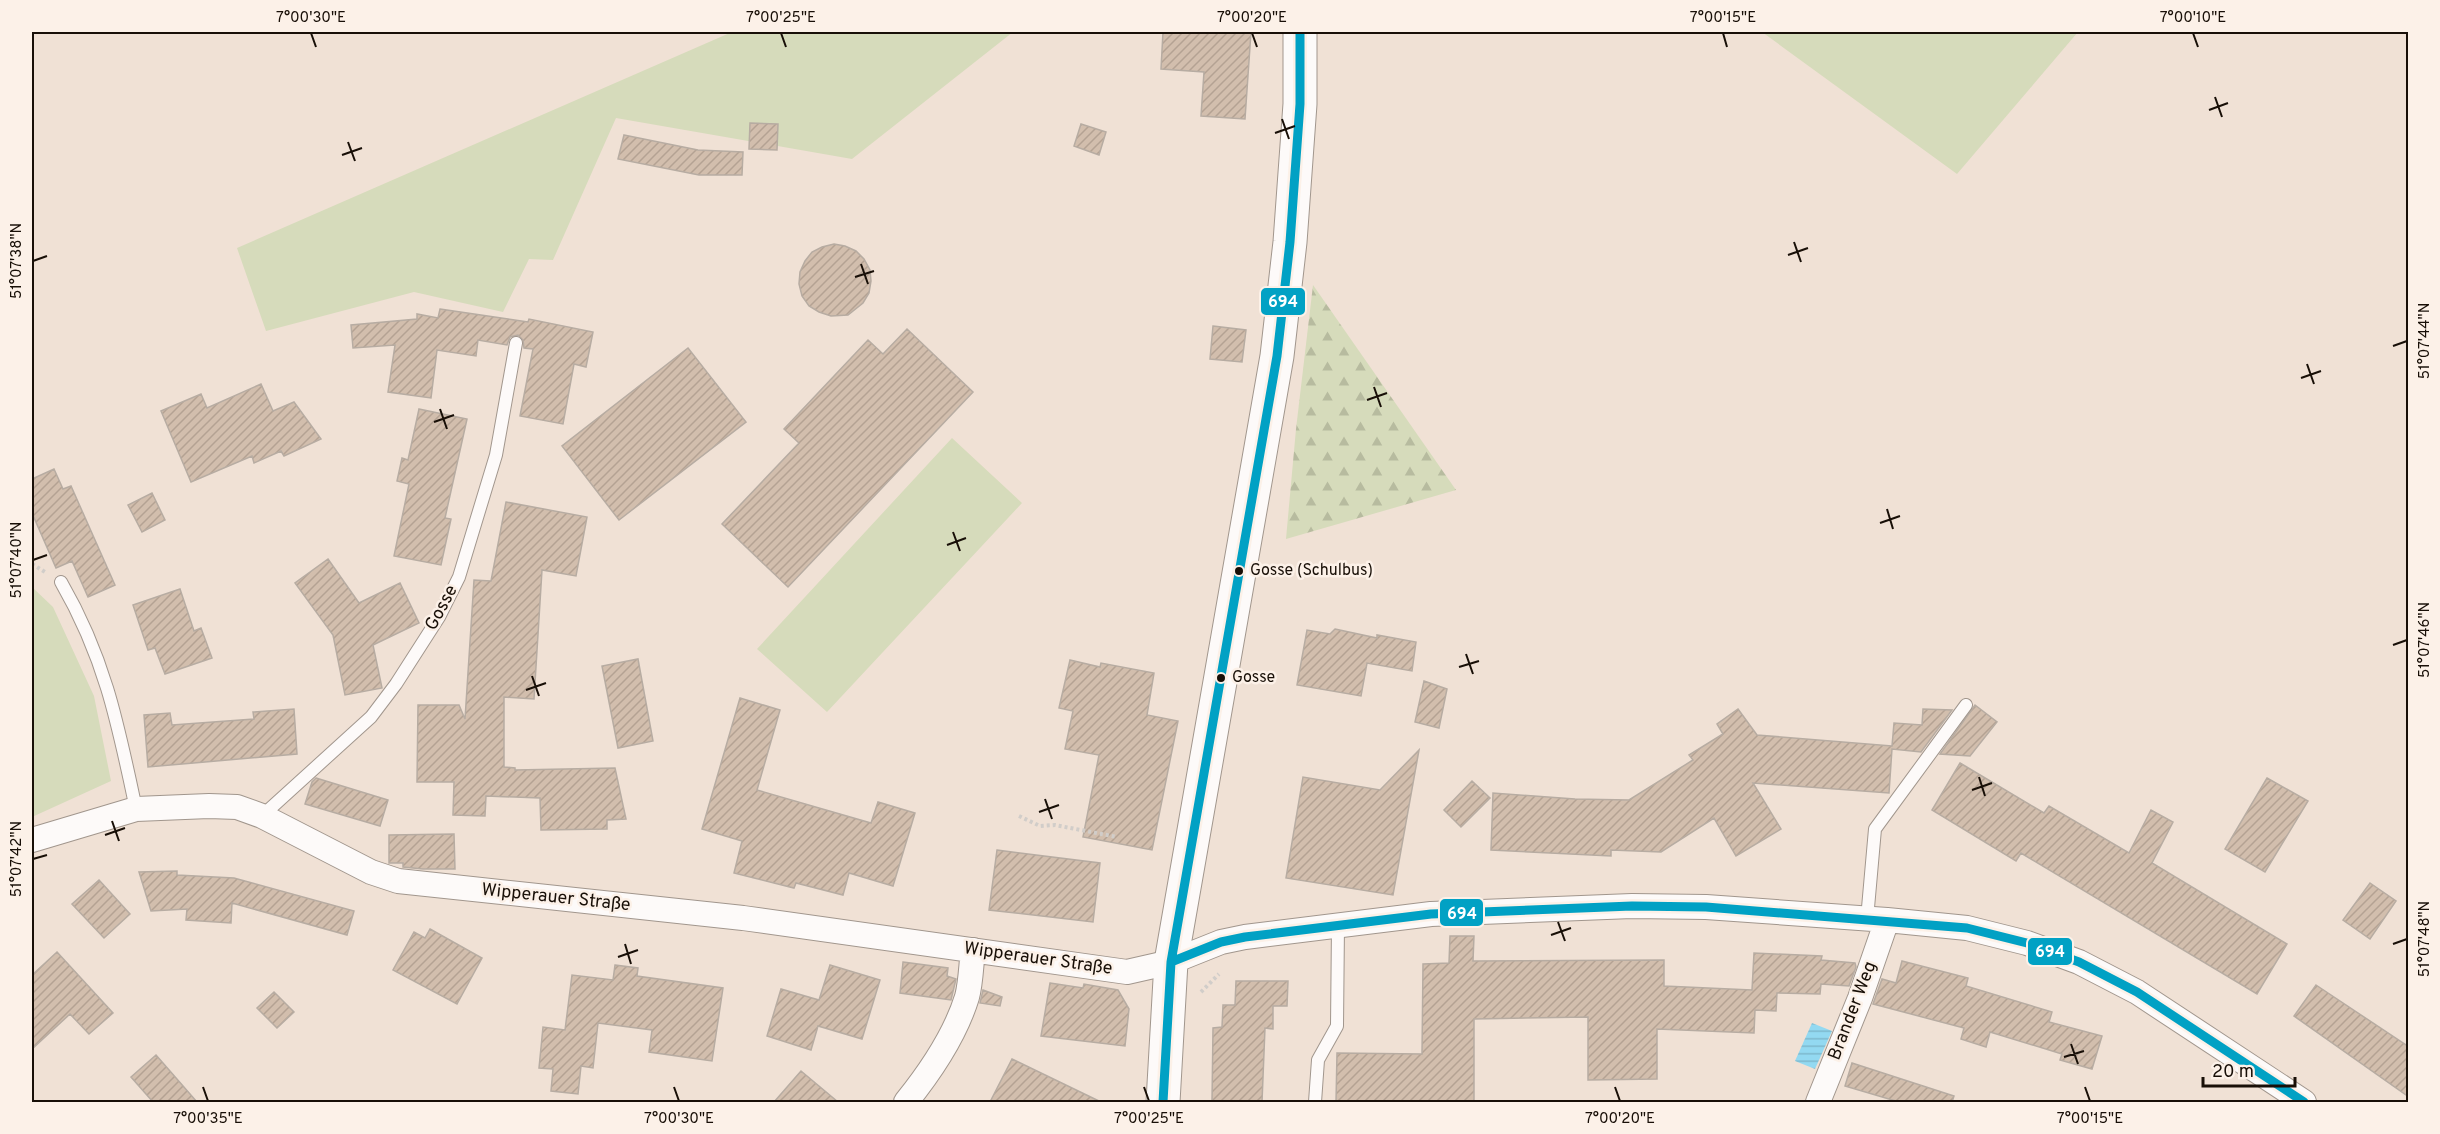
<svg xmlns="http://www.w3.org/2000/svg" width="2440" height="1134" viewBox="0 0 2440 1134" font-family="Overpass,sans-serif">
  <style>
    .green { fill: #d6dbbb }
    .forest { fill: url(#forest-firs) }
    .water { fill: url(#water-rules) }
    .building { fill: url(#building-hatch); stroke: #b7aca2; stroke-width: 1.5 }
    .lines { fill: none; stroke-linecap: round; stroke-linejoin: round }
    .lane-casing { stroke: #a1968d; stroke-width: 14 }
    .street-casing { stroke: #a1968d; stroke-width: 26 }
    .secondary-casing { stroke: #a1968d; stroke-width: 35 }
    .path { stroke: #d1cdc9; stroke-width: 4; stroke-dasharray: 3 3; stroke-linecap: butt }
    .lane { stroke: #fdfaf9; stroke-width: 12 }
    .street { stroke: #fdfaf9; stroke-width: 24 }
    .secondary { stroke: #fdfaf9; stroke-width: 33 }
    .bus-1-casing { stroke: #fcf1e8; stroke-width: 14 }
    .bus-1 { stroke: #01a1c4; stroke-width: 9 }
    .ticks { fill: none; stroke: #180f07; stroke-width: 2 }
    .bus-dot { fill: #180f07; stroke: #fcf1e8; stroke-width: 2 }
    .labels { text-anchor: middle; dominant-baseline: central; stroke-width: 5; stroke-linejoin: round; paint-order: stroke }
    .bus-label { font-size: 16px; fill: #180f07; stroke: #fcf1e8; text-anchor: start }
    .street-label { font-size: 18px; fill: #180f07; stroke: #fcf1e8 }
    .line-badge { stroke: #fcf1e8; stroke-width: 2 }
    .badge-label { font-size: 16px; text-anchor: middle; font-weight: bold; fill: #fff }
    .neatline { fill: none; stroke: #180f07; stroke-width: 2 }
    .ticks-label { font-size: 15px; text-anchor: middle; fill: #180f07 }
  </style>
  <defs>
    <pattern id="forest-firs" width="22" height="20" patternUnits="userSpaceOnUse" patternTransform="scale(1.5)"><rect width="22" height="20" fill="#d6dbbb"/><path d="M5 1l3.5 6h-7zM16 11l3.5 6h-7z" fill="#b7bb9f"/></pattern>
    <pattern id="water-rules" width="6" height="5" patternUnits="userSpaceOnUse" patternTransform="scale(1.5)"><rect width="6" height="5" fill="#93d9f1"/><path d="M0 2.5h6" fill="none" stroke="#7eb9cd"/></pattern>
    <pattern id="building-hatch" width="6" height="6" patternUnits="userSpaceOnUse" patternTransform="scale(1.5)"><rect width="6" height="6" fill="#d2bead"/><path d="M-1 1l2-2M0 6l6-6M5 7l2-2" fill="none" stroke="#b4a293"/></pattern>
  </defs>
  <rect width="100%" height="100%" fill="#f0e1d5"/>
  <path class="green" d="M732 32H1013L852 159 616 118 553 260 529 259 503 312 414 292 266 331 237 248Z
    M1762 32H2078L1957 174Z
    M952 438 1022 503 827 712 757 649Z
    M32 587 53 607 94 696 111 781 32 817Z"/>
  <path class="forest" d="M1313 285 1456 490 1286 539 1296 429Z"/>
  <path class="water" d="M1812 1023 1832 1031 1815 1069 1795 1061Z"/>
  <path class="building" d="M1163 32H1251L1245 119 1201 116 1204 72 1161 69Z
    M750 123 778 124 777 150 749 149Z
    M1081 124 1106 132 1099 155 1074 146Z
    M624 135 698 150 743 152 742 175H699L618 159Z
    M834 244 845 246 856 251 864 259 870 270 871 281 869 293 863 303 848 315 831 316 819 312 809 306 802 296 799 284 800 272 805 261 812 252 822 247Z
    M440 309 528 322 529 319 593 332 586 367 574 364 563 424 520 416 533 349 524 348 523 340 518 335 510 337 507 345 478 340 476 356 437 350 431 398 388 392 395 345 353 348 351 325 417 319V314L438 318Z
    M1213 326 1246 330 1242 362 1210 359Z
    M907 329 973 392 788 587 722 524 799 443 784 429 868 340 883 354Z
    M688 348 746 422 619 520 562 446Z
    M261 384 273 411 294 402 321 439 284 456 281 451 254 463 252 456 191 482 161 411 201 394 207 408Z
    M419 409 467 419 445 518 451 519 441 565 394 556 409 484 397 481 402 458 408 460Z
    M54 469 63 489 71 486 115 585 88 597 72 561 56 568 32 513V479Z
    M152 493 165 520 142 532 128 505Z
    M506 502 587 517 576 576 542 570 534 699 504 697V767L515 768V770L615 768 626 819 607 820V829L541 830 540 798 486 796 485 816 453 815 454 782H417L418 705H459L465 719 474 580 491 581Z
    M328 559 359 603 400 583 419 623 373 645 382 688 345 695 333 635 295 583Z
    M180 589 194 631 201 628 212 658 165 674 155 648 148 650 133 605Z
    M1335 629 1377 638V635L1416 642 1412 671 1367 663 1361 696 1297 685 1307 630 1330 634Z
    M638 659 653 741 618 748 602 666Z
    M1070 660 1100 667 1101 663 1154 673 1147 715 1178 721 1152 850 1083 837 1099 755 1065 749 1073 711 1059 708Z
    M1424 681 1447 689 1439 728 1415 722Z
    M740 698 780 710 757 790 871 823 878 802 915 813 893 886 849 873 843 895 796 883 794 888 734 873 742 841 702 829Z
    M1975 705 1997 722 1970 756 1940 754Z
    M294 709 297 754 148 767 144 715 170 713 172 725 254 719 253 712Z
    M1738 709 1757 735 1892 746 1894 723 1922 725 1923 709 1952 710 1921 752 1892 749 1889 793 1753 783 1781 829 1736 856 1714 818 1661 852 1611 850V856L1491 850 1493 793 1575 799 1629 800 1693 760 1689 755 1723 734 1717 724Z
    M1419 750 1393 895 1286 878 1303 777 1380 790Z
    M1960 763 2044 813 2049 806 2129 853 2151 810 2173 822 2152 863 2287 944 2257 994 2021 853 2016 861 1932 810Z
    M316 778 388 800 380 826 305 804 312 782Z
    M2267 778 2308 801 2265 872 2225 849Z
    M1472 781 1490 798 1461 827 1444 810Z
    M454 834 455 869H423L403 867V863H389V835Z
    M997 850 1100 863 1093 922 989 910Z
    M177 871V875L234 878 354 911 347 935 232 903 231 923 186 920 187 909 151 911 139 872Z
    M99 880 130 914 104 938 72 904Z
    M2370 883 2396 901 2370 939 2343 920Z
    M430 929 482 958 457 1004 393 970 414 932 425 938Z
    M1450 936H1474L1473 961 1664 960V986L1752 990 1754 953 1822 956 1821 960 1855 963 1856 967 1849 986 1821 984 1820 994 1777 993 1776 1011 1755 1010 1754 1033 1657 1029V1079L1588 1080V1017L1474 1019V1102H1336L1337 1053 1422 1054 1423 964 1449 963Z
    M57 952 113 1013 89 1034 70 1014 32 1049V975Z
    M1902 961 1968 978 1966 986 2052 1012 2049 1022 2102 1036 2092 1069 2060 1060 2062 1054 1990 1032 1986 1047 1961 1039 1964 1028 1873 1004 1882 979 1896 983Z
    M903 962 948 968 947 976 956 979 951 1000 900 993Z
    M615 965 638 968 637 976 723 988 712 1061 649 1052 652 1030 598 1023 593 1068 581 1066 578 1094 551 1091 553 1069 539 1068 543 1027 565 1030 572 975 613 980Z
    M830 965 880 980 862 1039 818 1026 811 1050 767 1036 781 989 819 1000Z
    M1236 981H1288L1287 1006H1273V1029L1265 1028 1262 1102H1212L1213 1028 1222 1027 1223 1005H1235Z
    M1050 983 1083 988 1084 984 1118 990 1129 1009 1125 1046 1041 1036Z
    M2316 985 2409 1047V1097L2294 1016Z
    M983 990 1002 997 1000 1006 980 1003Z
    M274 992 294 1012 277 1028 257 1008Z
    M156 1055 197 1102H153L131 1077Z
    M1012 1059 1101 1102H990Z
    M1852 1063 1954 1096 1952 1102H1899L1845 1086Z
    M801 1071 838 1102H774Z"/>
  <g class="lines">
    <defs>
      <path id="lane" d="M61 582C105 658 118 724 136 809
        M262 816 371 717 396 684 439 617 459 577 496 455 516 343
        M1867 919 1875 829 1966 705
        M1315 1102 1318 1060 1337 1026 1338 925"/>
      <path id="street" d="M32 840 136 809 209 806 237 807 262 816 371 872 398 881 743 918 1127 972 1171 962 1221 942 1245 937 1431 914 1632 906 1706 907 1887 920 1967 928 2027 943 2079 962 2137 992 2304 1102
        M906 1102C931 1071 955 1036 967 997 971 982 971 965 973 950
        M1818 1102 1860 998 1887 920"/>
      <path id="secondary" d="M1163 1102 1171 962 1277 356 1290 242 1300 104V32"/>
    </defs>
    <use href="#lane" class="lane-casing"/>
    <use href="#street" class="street-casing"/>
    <use href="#secondary" class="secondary-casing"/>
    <path class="path" d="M32 564 45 572
      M1019 816 1040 826 1055 825 1117 837
      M1201 992 1219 974"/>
    <use href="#lane" class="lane"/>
    <use href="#street" class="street"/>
    <use href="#secondary" class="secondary"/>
    <defs>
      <path id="bus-1" d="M1171 962 1221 942 1245 937 1431 914 1632 906 1706 907 1967 928 2027 943 2079 962 2137 992 2304 1102
        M1163 1102 1171 962 1277 356 1290 242 1300 104V32"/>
    </defs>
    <use href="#bus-1" class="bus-1-casing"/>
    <use href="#bus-1" class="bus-1"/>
  </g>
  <path class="ticks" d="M311 33 316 47M781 33 786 47M1252 33 1257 47M1723 33 1727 47M2193 33 2198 47M2215 97 2222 117M2209 110 2228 103M1282 119 1289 139M1275 133 1295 126M348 142 355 161M342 155 362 148M1794 242 1801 262M1788 255 1808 248M33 261 47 256M861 264 868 284M855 277 874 271M2393 346 2407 341M2307 364 2314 384M2301 378 2321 371M1374 387 1381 407M1367 400 1387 393M440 409 447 429M434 422 454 415M1887 509 1893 529M1880 523 1900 516M953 532 960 551M947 545 966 538M33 560 47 555M2393 645 2407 640M1466 654 1473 674M1459 667 1479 661M532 676 539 696M526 690 546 683M1979 777 1985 796M1972 790 1992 783M1045 799 1052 819M1039 812 1059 805M112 821 119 841M105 835 125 828M33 859 47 855M1558 922 1565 941M1551 935 1571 928M625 944 631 964M2393 944 2407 939M618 957 638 950M2071 1044 2078 1064M2064 1057 2084 1051M203 1087 208 1101M674 1087 679 1101M1144 1087 1149 1101M1615 1087 1620 1101M2085 1087 2090 1101"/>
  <g class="bus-dot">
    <circle cx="1239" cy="571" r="5"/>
    <circle cx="1221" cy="678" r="5"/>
  </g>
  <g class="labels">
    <g class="bus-label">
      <text x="1250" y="571">Gosse (Schulbus)</text>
      <text x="1232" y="678">Gosse</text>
    </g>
    <g class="street-label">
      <text transform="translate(442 608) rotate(-62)">Gosse</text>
      <text transform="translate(556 898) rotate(6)">Wipperauer Straße</text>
      <text transform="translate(1038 959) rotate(8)">Wipperauer Straße</text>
      <text transform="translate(1853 1011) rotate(-69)">Brander Weg</text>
    </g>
  </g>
  <g class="line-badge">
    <rect x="1260" y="287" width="46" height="29" rx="6" fill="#01a1c4"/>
    <rect x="1439" y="898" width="45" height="29" rx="6" fill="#01a1c4"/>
    <rect x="2027" y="937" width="46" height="29" rx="6" fill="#01a1c4"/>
  </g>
  <g class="badge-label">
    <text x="1283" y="307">694</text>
    <text x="1462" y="919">694</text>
    <text x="2050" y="957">694</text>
  </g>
  <rect width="2440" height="1134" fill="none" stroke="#fcf1e8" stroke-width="66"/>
  <path d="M2203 1077v9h92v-9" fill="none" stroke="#180f07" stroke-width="3"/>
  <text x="2212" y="1077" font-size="18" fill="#180f07" stroke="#fcf1e8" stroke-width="4.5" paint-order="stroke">20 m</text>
  <rect x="33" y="33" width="2374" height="1068" class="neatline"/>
  <g class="ticks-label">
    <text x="311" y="22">7°00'30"E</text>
    <text x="781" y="22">7°00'25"E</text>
    <text x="1252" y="22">7°00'20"E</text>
    <text x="1723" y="22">7°00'15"E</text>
    <text x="2193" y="22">7°00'10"E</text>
    <text transform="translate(16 261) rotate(-90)" y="5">51°07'38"N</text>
    <text transform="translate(2424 341) rotate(-90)" y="5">51°07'44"N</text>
    <text transform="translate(16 560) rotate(-90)" y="5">51°07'40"N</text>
    <text transform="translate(2424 640) rotate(-90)" y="5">51°07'46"N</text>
    <text transform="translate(16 859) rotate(-90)" y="5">51°07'42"N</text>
    <text transform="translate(2424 939) rotate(-90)" y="5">51°07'48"N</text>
    <text x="208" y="1123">7°00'35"E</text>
    <text x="679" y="1123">7°00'30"E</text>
    <text x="1149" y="1123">7°00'25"E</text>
    <text x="1620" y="1123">7°00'20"E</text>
    <text x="2090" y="1123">7°00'15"E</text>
  </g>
</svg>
